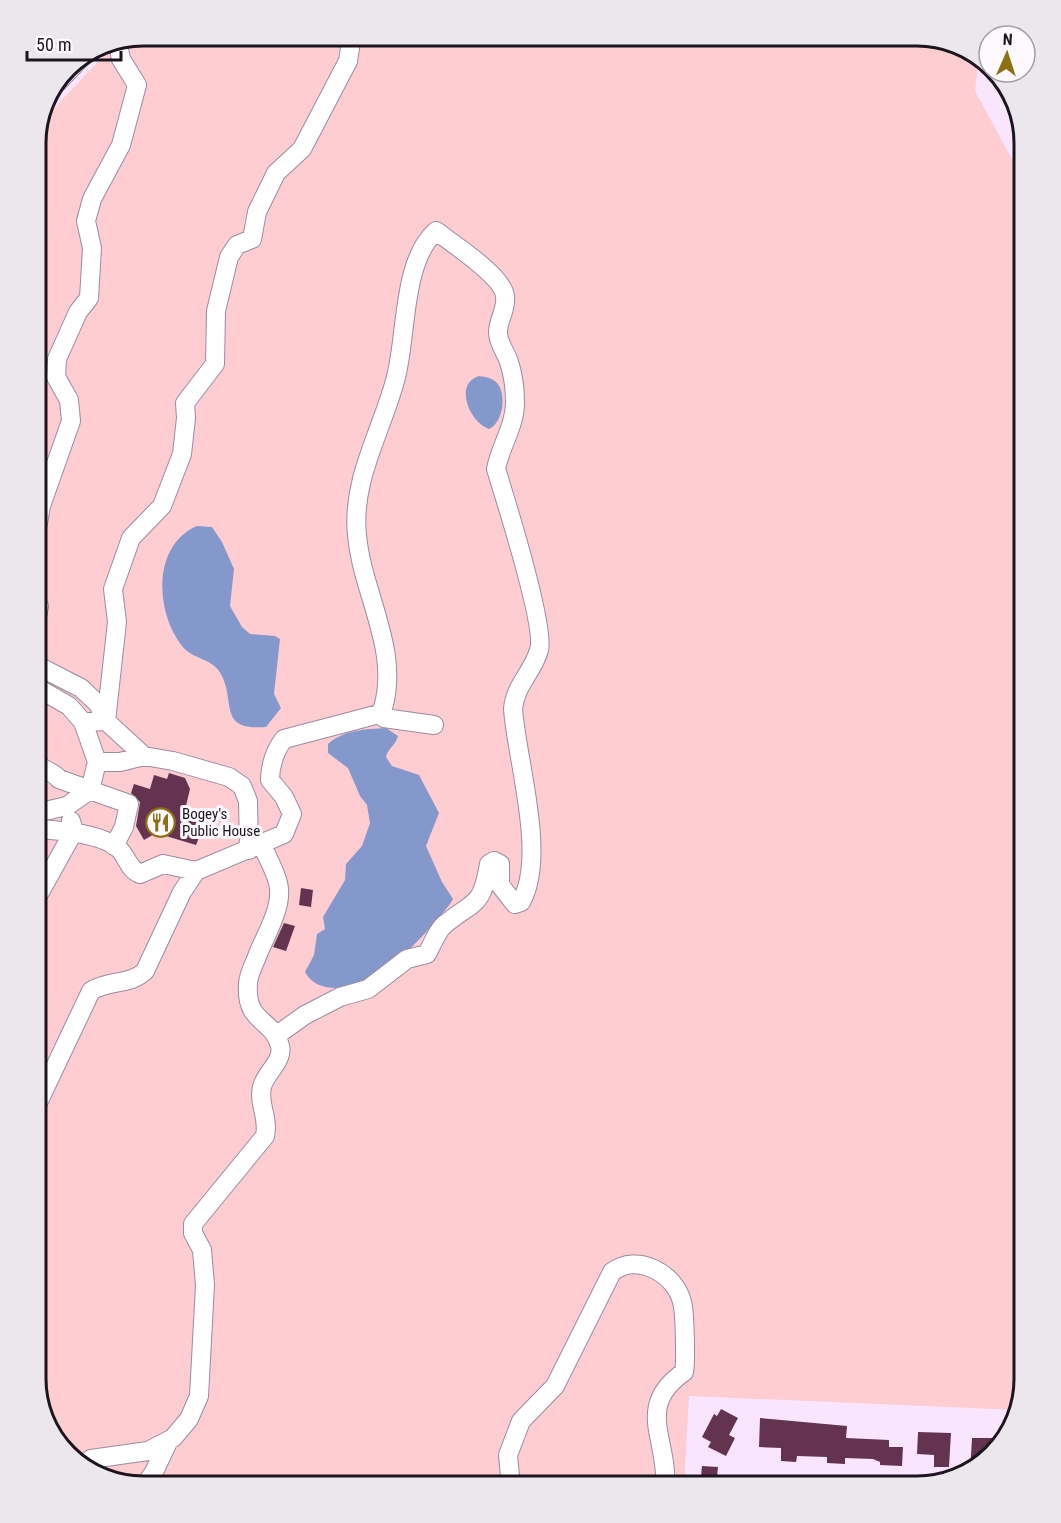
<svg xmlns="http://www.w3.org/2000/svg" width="1061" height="1523" viewBox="0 0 1061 1523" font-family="'Roboto Condensed',sans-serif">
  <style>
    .green { fill: #fecdd2 }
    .water { fill: #8598cb }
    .building { fill: #63334f }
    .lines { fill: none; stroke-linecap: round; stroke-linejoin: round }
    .minor-casing { stroke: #9c8aa0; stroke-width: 20 }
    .minor { stroke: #fff; stroke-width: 18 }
    .labels { text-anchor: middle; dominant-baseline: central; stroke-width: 6; stroke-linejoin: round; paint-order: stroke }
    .poi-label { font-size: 15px; fill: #1c151d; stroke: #fdf9fe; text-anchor: start }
    .rim { fill: none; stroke: #1c151d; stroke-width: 3 }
  </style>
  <rect width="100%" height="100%" fill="#f9e6fe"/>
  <path class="green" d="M143 36H924L979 56 975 91 1025 183V1380L1017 1410 689 1396 684 1487H137L89 1472 50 1433 36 1380V136L40 123 111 48Z"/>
  <path class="water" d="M479 376C486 377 492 378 497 383 507 394 503 423 489 429 470 423 453 384 479 376Z
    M197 526 212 527 222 542 234 569 230 606 242 627 250 634 275 636 280 639 274 694 281 708 266 727C215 731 238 700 219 671 210 658 192 659 182 646 155 612 152 545 197 526Z
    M386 728 398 736C396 745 388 748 386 757L392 766 419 775 439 813 426 846 442 882 453 899C444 916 389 973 372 980 351 989 317 995 305 972L314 955 317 934 325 929 323 917 345 880 346 864 362 846 370 823 367 805 360 796 348 768 328 753V744C343 730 366 729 386 728Z"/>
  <path class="building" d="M169 773 185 778 190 789 184 814 206 820 196 845 156 833 144 840 136 826 140 802 131 793 134 784 150 789 154 775 167 779Z
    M301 888 313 890 311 907 299 905Z
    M284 923 295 926 286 951 273 947Z
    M721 1409 738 1418 729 1435 735 1438 726 1456 708 1447 711 1442 702 1437 714 1414 717 1416Z
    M760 1418 847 1426 846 1438 889 1440V1447H903L902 1466 880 1465V1462L873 1459 845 1458V1464L827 1463V1457L797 1456 796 1462 781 1461V1448L759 1447Z
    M918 1432 951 1433 949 1467H934V1455L917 1454Z
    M972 1438H993V1451L970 1473Z
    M702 1466 718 1467 716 1487H700Z"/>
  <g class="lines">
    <defs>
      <path id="minor" d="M57 83 78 61
        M36 534 41 506 71 421 69 400 56 377 57 359 78 312 89 298 92 248 86 221 92 199 121 145 137 85 121 59 118 45
        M36 623 39 606 36 603
        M36 665 81 688 98 704 106 721 144 756
        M379 714 384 718 434 725
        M83 722 106 721 117 622 113 589 131 538 162 506 182 454 186 418 185 403 215 364 216 311 229 257 237 245 252 239 257 212 276 173 302 149 348 61 352 36
        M36 761C41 771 52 770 59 779L129 804 124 827 114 846
        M97 762H120L144 756 173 761 229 777 242 786 248 801 249 850
        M36 813 67 806 90 790 97 762 83 722 69 706 36 687
        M36 829C58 830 103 834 119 849 128 858 128 869 140 874L163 864 196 871
        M36 899 74 831 71 821
        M36 1107 91 991C108 980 131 985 145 971L182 892 196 871 284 834 292 814 284 797 270 780C270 766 275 750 284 739L379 714 383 708C400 649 362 593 357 535 351 479 383 429 396 377 407 335 402 261 436 231 453 244 503 276 505 296 507 309 498 320 498 332 498 344 506 352 509 362 513 374 515 391 515 403 515 426 500 447 496 469 505 498 546 628 539 650 533 672 515 685 513 709 517 762 547 856 521 902L515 904 500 885V864L494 861 489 864C482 908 474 900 444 925 437 931 432 945 427 954L407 959 368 989 340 997 305 1015 277 1035
        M83 1466 91 1459 148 1451 173 1438 189 1419 199 1396 205 1285 202 1250 193 1233V1224L265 1136C269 1117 258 1104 262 1087 265 1073 284 1061 280 1046 273 1018 245 1024 248 984 248 974 255 963 258 954 266 934 284 905 278 883 275 870 267 857 262 845
        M144 1487 154 1472 169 1440
        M511 1487 508 1455 521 1421 555 1386 612 1272C637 1253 675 1273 682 1302 685 1312 686 1363 684 1372 634 1407 669 1440 665 1487"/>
    </defs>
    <use href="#minor" class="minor-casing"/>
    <use href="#minor" class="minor"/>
  </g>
  <defs>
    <symbol id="restaurant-ring" viewBox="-11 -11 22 22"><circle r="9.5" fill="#fdf9fe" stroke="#8e7014" stroke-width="1.5"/><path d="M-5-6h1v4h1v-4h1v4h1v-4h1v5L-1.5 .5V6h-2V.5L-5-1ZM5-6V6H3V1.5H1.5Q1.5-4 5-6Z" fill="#8e7014"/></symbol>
  </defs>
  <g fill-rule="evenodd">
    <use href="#restaurant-ring" x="144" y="806" width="33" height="33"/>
  </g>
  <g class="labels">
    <g class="poi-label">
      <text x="182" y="814">Bogey's<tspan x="182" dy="17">Public House</tspan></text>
    </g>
  </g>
  <path d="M0 0H1061V1523H0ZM143 46H917A97 97 0 0 1 1014 143V1379A97 97 0 0 1 917 1476H143A97 97 0 0 1 46 1379V143A97 97 0 0 1 143 46Z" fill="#ebe7ec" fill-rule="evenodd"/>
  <path class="rim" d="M143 46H917A97 97 0 0 1 1014 143V1379A97 97 0 0 1 917 1476H143A97 97 0 0 1 46 1379V143A97 97 0 0 1 143 46Z"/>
  <g transform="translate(1007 54) rotate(3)"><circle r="28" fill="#fdf9fe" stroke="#a39ea4" stroke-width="1.5"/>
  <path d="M0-4.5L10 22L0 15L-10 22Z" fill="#8e7014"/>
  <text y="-9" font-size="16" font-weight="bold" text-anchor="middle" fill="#1c151d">N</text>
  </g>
  <path d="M27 51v9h94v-9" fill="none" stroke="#1c151d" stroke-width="3"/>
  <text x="36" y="51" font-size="18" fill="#1c151d" stroke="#fdf9fe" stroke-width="4.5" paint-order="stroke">50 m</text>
</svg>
